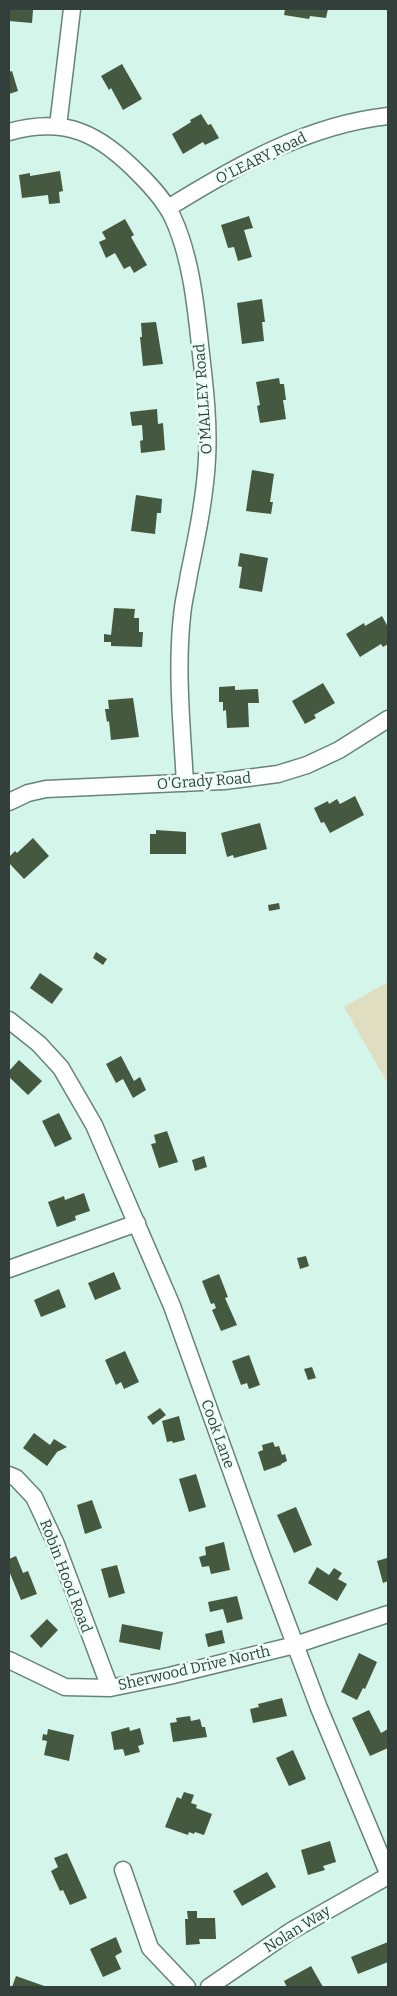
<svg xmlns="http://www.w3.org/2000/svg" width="397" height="1996" viewBox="0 0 397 1996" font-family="Bitter,serif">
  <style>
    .green { fill: #dfdec1 }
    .building { fill: #455840 }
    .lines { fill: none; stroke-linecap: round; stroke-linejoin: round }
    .minor-casing { stroke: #66847a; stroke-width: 19 }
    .minor { stroke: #fff; stroke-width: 16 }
    .labels { text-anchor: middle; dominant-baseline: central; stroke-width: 5; stroke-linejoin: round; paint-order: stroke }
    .street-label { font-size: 15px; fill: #323f3a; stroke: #ebfff8 }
  </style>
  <rect width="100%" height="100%" fill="#d4f5e9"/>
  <path class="green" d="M388 982V1084L344 1007Z"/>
  <path class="building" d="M9 9 33 10 32 23 9 21Z
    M285 9H328L326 18 310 16 309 19 284 15Z
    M122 64 142 99 123 110 111 88 109 90 101 76Z
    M12 71 18 91 9 94V72Z
    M201 114 208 125 211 124 219 138 205 145 203 142 183 154 172 134 191 122 190 120Z
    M60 171 63 191 59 192 60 203 49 204 48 195 22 198 19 175 30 173V176Z
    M249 216 253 228 244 230 252 257 238 261 234 247 228 248 221 225Z
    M125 219 134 235 131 237 147 265 134 273 130 266 124 269 115 253 106 258 99 242 106 239 102 232Z
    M262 299 265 322H262L264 341 242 344 237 303Z
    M156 322 163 364 143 366 140 337H142L141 323Z
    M279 378 280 384H284L286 400H283L286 419 260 423 257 406 260 405 256 382Z
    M157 409 158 424 163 423 165 450 141 453 140 441 143 440 142 425 132 426 130 412Z
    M252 470 274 474 270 502H273L271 514 246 511Z
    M136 495 162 499 161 513H157L155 534 131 531Z
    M240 553 268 558 262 592 239 588 242 567 238 566Z
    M114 608 135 609 134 618H139V632H143L142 647 111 646V642H104V634L111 635Z
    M382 616 388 627V644L383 647 381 644 360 657 346 634 364 623 365 626Z
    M323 683 335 703 314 715 316 718 305 724 292 701Z
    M235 686V690L258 689 259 703H248L249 727 227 728 226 710 223 711V702H219V687Z
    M133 698 139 737 111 740 109 721 107 722 105 709H109L108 700Z
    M355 796 364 815 330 833 324 822 321 823 314 808 328 801 329 804 337 799 340 804Z
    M260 823 267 849 234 858 233 855 227 857 221 833Z
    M156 830 186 832V854H150V834H156Z
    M33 838 49 856 24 879 9 863V857L15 851 17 853Z
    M279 903 280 909 269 911 268 905Z
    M96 952 107 959 103 965 93 958Z
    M40 973 63 989 52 1004 30 988Z
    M121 1056 134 1081 140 1077 146 1090 133 1098 123 1079 116 1083 106 1064Z
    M19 1060 42 1081 28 1095 9 1077V1071Z
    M59 1113 72 1139 55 1147 42 1121Z
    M167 1131 178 1162 159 1168 151 1144 156 1143 154 1135Z
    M204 1156 207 1167 195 1171 192 1160Z
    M84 1193 90 1211 75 1216 76 1220 57 1227 48 1202 64 1196 65 1200Z
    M306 1256 309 1266 300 1269 297 1258Z
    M114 1272 121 1289 95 1300 88 1283Z
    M219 1274 228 1297 225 1298 237 1325 221 1331 212 1310 216 1308 214 1303 211 1304 202 1281Z
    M59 1289 66 1307 41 1317 34 1300Z
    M125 1351 139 1382 124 1389 121 1382 116 1385 105 1360Z
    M249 1355 260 1385 249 1389 247 1383 241 1385 232 1361Z
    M312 1367 316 1378 308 1380 304 1369Z
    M160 1408 166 1415 153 1425 147 1417Z
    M179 1416 185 1440 173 1443 172 1441 167 1442 162 1421Z
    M34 1433 50 1445 54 1439 67 1447 57 1452 47 1466 23 1448Z
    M273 1442 275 1447 279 1446 282 1455 285 1454 287 1461 281 1464V1465L264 1471 258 1452 263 1450 262 1445Z
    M196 1474 206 1507 189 1512 179 1479Z
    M92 1500 102 1528 85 1534 77 1505Z
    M296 1507 312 1545 294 1553 277 1515Z
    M224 1542 230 1570 211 1574 209 1566 202 1567 199 1557 206 1555 205 1547Z
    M16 1556 23 1573 28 1571 37 1594 21 1600 9 1571V1559Z
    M387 1558 388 1581 383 1583 377 1561Z
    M117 1565 125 1593 109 1598 101 1569Z
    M317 1567 329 1575 334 1568 342 1573 338 1579 347 1584 337 1601 308 1583Z
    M237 1596 243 1619 227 1623 223 1609 210 1612 208 1602Z
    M47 1619 58 1630 41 1648 30 1636Z
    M122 1624 163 1632 160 1650 119 1642Z
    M222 1630 225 1643 208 1647 205 1634Z
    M359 1653 377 1662 365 1689 363 1688 357 1700 341 1692Z
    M282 1698 287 1716 253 1723 250 1709 259 1707 258 1704Z
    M369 1710 381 1733 388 1729V1748L370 1756 352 1718Z
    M190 1716 191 1721 200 1719 202 1727H205L207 1737 173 1742 170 1723 177 1722 176 1718Z
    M129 1727 130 1731 140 1728 144 1744 138 1746 140 1752 125 1756 123 1749 114 1750 111 1732Z
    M48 1729 74 1735 69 1761 44 1755 47 1741 42 1740 43 1734 47 1735Z
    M293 1750 306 1779 289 1786 276 1758Z
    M184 1792 194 1795 191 1803 197 1805 196 1808 212 1814 204 1835 195 1832 194 1834 189 1832 188 1835 165 1827 177 1797 181 1799Z
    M330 1841 336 1862 323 1866 325 1870 308 1875 301 1850Z
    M67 1853 87 1898 70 1905 63 1890 60 1891 51 1871 58 1867 54 1858Z
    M267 1872 276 1887 242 1906 233 1891Z
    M187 1911H197V1918H215L216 1939H199L200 1944 186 1945 185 1919H188Z
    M116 1937 122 1952 115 1956 121 1969 103 1977 90 1949Z
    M388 1942V1962L358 1974 351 1957Z
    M311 1966 323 1987H287L284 1981Z
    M16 1976 47 1987H12Z"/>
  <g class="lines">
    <defs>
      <path id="minor" d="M58 126 72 9
        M9 132C67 116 100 134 140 175 153 188 165 201 173 218 192 260 196 309 201 354 205 389 209 424 207 459 205 497 197 536 189 574 187 588 183 602 182 616 176 671 182 728 185 783
        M168 208C236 166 307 125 388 116
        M9 802 28 793 46 789 224 781 278 774 307 765 339 750 388 719
        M9 1020 39 1044 61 1068 94 1125 172 1306 261 1554 319 1708 388 1873
        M9 1269 137 1223
        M9 1475 16 1478 34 1497 56 1544 110 1688
        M9 1660 65 1687 110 1688 169 1676 295 1645 388 1614
        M123 1870 150 1948 187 1987
        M209 1987 291 1931 388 1876"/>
    </defs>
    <use href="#minor" class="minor-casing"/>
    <use href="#minor" class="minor"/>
  </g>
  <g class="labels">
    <g class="street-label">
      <text transform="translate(261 158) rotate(-26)">O'LEARY Road</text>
      <text transform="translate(203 399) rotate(-94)">O'MALLEY Road</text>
      <text transform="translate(204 781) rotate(-4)">O'Grady Road</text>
      <text transform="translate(218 1434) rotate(70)">Cook Lane</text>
      <text transform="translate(66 1576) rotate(69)">Robin Hood Road</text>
      <text transform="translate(194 1668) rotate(-13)">Sherwood Drive North</text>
      <text transform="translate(297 1929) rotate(-32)">Nolan Way</text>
    </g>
  </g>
  <rect width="397" height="1996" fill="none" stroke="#323f3a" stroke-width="20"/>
</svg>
